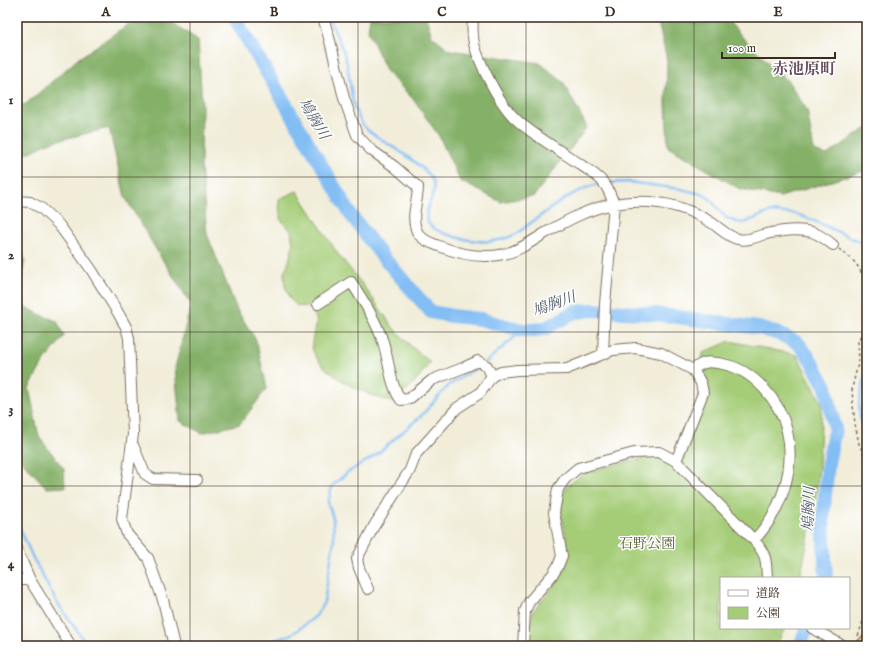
<svg xmlns="http://www.w3.org/2000/svg" width="884" height="663" viewBox="0 0 884 663" font-family="'IM FELL English','Noto Serif JP',serif">
  <style>
    .green { fill: #a5cd78; stroke: #707c4b }
    .forest { fill: #84b068; stroke: #606d43 }
    .lines { fill: none; stroke-linecap: round; stroke-linejoin: round }
    .stream { stroke: #82bdf4; stroke-width: 2.5 }
    .river { stroke: #82bdf4; stroke-width: 14 }
    .minor-casing { stroke: #7b6e5f; stroke-width: 12 }
    .highway-casing { stroke: #7b6e5f; stroke-width: 16 }
    .path { stroke: #7b6e5f; stroke-width: 1.5; stroke-dasharray: 3 3; stroke-linecap: butt }
    .minor { stroke: #fff; stroke-width: 10 }
    .highway { stroke: #f6c06b; stroke-width: 14 }
    .grid { fill: none; stroke: #3b2a1e; stroke-width: 1; stroke-opacity: 0.55 }
    .labels { text-anchor: middle; dominant-baseline: central; stroke-width: 3; stroke-linejoin: round; paint-order: stroke }
    .park-label { font-size: 14px; fill: #5b5b39; stroke: #fff }
    .water-label { font-size: 15px; font-style: italic; fill: #545d69; stroke: #fff }
    .quarter-label { font-size: 16px; font-weight: bold; fill: #674f5d; stroke: #fff }
    .neatline { fill: none; stroke: #3b2a1e; stroke-width: 1.5 }
    .grid-label { font-size: 13px; text-anchor: middle; font-weight: bold; fill: #3b2a1e }
  </style>
  <rect width="100%" height="100%" fill="#fff"/>
  <filter id="ink" filterUnits="userSpaceOnUse"><feTurbulence type="fractalNoise" baseFrequency=".025" numOctaves="2"/><feDisplacementMap in="SourceGraphic" scale="8" xChannelSelector="R" yChannelSelector="G"/><feConvolveMatrix kernelMatrix="1 2 1 2 8 2 1 2 1" color-interpolation-filters="sRGB"/></filter>
  <filter id="wash" filterUnits="userSpaceOnUse"><feTurbulence type="fractalNoise" baseFrequency=".012" numOctaves="4" result="noise"/><feDisplacementMap in="SourceGraphic" scale="16" xChannelSelector="R" yChannelSelector="G"/><feGaussianBlur stdDeviation="0.9" result="paint"/><feColorMatrix in="noise" values="0 0 0 0 0 0 0 0 0 0 0 0 0 0 0 0 0 1.4 0 .05"/><feComposite in="paint" operator="in"/></filter>
  <g filter="url(#wash)">
    <rect width="100%" height="100%" fill="#f1edd9"/>
    <path class="green" d="M297 191 338 254 363 285 392 326 413 348 430 362C419 378 409 389 393 402 370 397 315 373 312 346 311 337 318 326 316 318 314 314 311 310 309 307L297 306 290 299 285 286 284 273 289 261 293 245 291 231 280 219 279 199Z
      M730 341 797 355 822 403 819 466 814 510 800 578H721V628H785L776 646H529V628L533 611 561 577 566 566 567 541 560 510 566 487 583 474 609 466 654 456 670 465 682 458 707 394 701 372 703 353Z"/>
    <path class="forest" d="M139 17H163L198 40 202 105 201 165 207 234 237 310 256 340 267 388 240 424 202 433 180 421 175 368 191 304 160 256 125 197 109 128 51 142 17 158V106L26 104 79 58Z
      M370 17H426L432 36 450 50 540 63 563 82 587 127 534 196 501 202 460 181 439 136 413 99 387 72 368 31Z
      M660 17H725L744 39 788 81 807 110 814 151 827 155 867 128V170L780 197 740 189 668 147 666 103 667 60 657 18Z
      M17 244H19L25 260 17 303 46 317 57 321 64 336 43 363 29 388 39 437 64 469 65 487 47 488 17 456Z"/>
    <g class="lines">
      <path class="stream" d="M329 17C333 29 340 41 344 53 352 75 348 103 362 123 367 132 377 136 385 142 397 149 420 164 429 175 443 193 423 203 427 220 431 235 480 244 493 241 500 240 508 238 514 235 519 233 524 228 528 225 547 211 578 186 601 184
        M608 183 628 182 681 189 702 194 710 199 725 217 736 222 744 223 770 212 796 214 810 219 867 245
        M486 362 517 335 525 330
        M867 369 859 402 860 417 867 441
        M17 522 33 558 56 601 88 646
        M257 646 287 636 295 632 316 616 324 602 334 541 333 518 328 503 332 486 347 473 376 455 421 416 449 385 480 366"/>
      <path class="river" d="M234 17 351 215 382 256 431 312 452 316 480 319 521 330H532L544 329 575 312 593 310 655 314 759 328 779 334 798 343 811 360 826 387 835 429 828 463 823 519 826 578
        M800 646 807 628"/>
    </g>
  </g>
  <g filter="url(#ink)">
    <g class="lines">
      <defs>
        <path id="minor" d="M323 17 330 41 344 98 357 135 371 150 395 167 418 187C418 201 411 215 416 229 419 239 431 243 439 246 459 254 483 259 504 254 518 251 531 242 542 235 564 222 589 208 614 204 649 198 683 204 712 223 721 229 728 237 738 239 746 241 754 238 762 235 778 231 796 228 812 232 820 235 827 240 833 245
          M473 17C471 43 475 49 485 72 494 90 504 109 519 122 539 139 563 152 584 167 591 172 600 177 605 185 609 190 611 197 614 204L605 304 603 354
          M17 201 30 202 41 208 59 225 91 269 117 311 126 327 129 338 133 434 122 519 127 534 148 558 163 600 174 646
          M318 304 351 282C364 301 376 320 383 342 389 360 390 385 401 400L409 399 432 380 463 368 478 361 487 366 492 376
          M693 370C703 361 709 361 723 364 754 370 780 401 787 431 796 469 781 512 754 540
          M133 445 145 474 153 479 197 480
          M17 550 30 580 71 646
          M17 580H30
          M368 589 359 568 357 559 374 526 410 470 416 454 457 408 480 393 492 376 501 372 517 370 567 369 613 350 636 348 661 353 693 370 701 383 703 393 676 461
          M812 628 843 646
          M523 646 525 611 529 602 553 574 558 566 562 556 554 513 558 489 565 479 578 468 634 453 659 452 676 461 754 540C767 556 766 559 767 578"/>
        <path id="highway" d="M863 646 867 642"/>
      </defs>
      <use href="#minor" class="minor-casing"/>
      <use href="#highway" class="highway-casing"/>
      <path class="path" d="M839 249C858 263 861 268 867 290
        M867 319 858 342 859 360 852 388 853 405 855 424 859 444 867 461
        M858 636 867 609"/>
      <use href="#minor" class="minor"/>
      <use href="#highway" class="highway"/>
    </g>
  </g>
  <path class="grid" d="M190 17V646M358 17V646M526 17V646M694 17V646M17 177H867M17 332H867M17 486H867"/>
  <g class="labels">
    <g class="park-label">
      <text x="647" y="544">石野公園</text>
    </g>
    <g class="water-label">
      <text transform="translate(314 119) rotate(59)">鳩胸川</text>
      <text transform="translate(554 304) rotate(-20)">鳩胸川</text>
      <text transform="translate(809 509) rotate(-88)">鳩胸川</text>
    </g>
    <g class="quarter-label">
      <text x="804" y="70">赤池原町</text>
    </g>
  </g>
  <rect width="884" height="663" fill="none" stroke="#fff" stroke-width="44"/>
  <rect x="720" y="577" width="130" height="52" fill="#ffffff" stroke="#b1aaa5"/>
  <rect x="728" y="590" width="20" height="6" fill="#ffffff" stroke="#b1aaa5"/>
  <text x="756" y="597" font-size="12" fill="#3b2a1e">道路</text>
  <rect x="728" y="607" width="20" height="12" fill="#a5cd78" stroke="#b1aaa5"/>
  <text x="756" y="617" font-size="12" fill="#3b2a1e">公園</text>
  <path d="M722 52v6h113v-6" fill="none" stroke="#3b2a1e" stroke-width="2"/>
  <text x="728" y="52" font-size="12" fill="#3b2a1e" stroke="#ffffff" stroke-width="3" paint-order="stroke">100 m</text>
  <rect x="22" y="22" width="840" height="619" class="neatline"/>
  <g class="grid-label">
    <text x="106" y="16">A</text>
    <text x="274" y="16">B</text>
    <text x="442" y="16">C</text>
    <text x="610" y="16">D</text>
    <text x="778" y="16">E</text>
    <text x="11" y="104">1</text>
    <text x="11" y="259">2</text>
    <text x="11" y="413">3</text>
    <text x="11" y="568">4</text>
  </g>
</svg>
